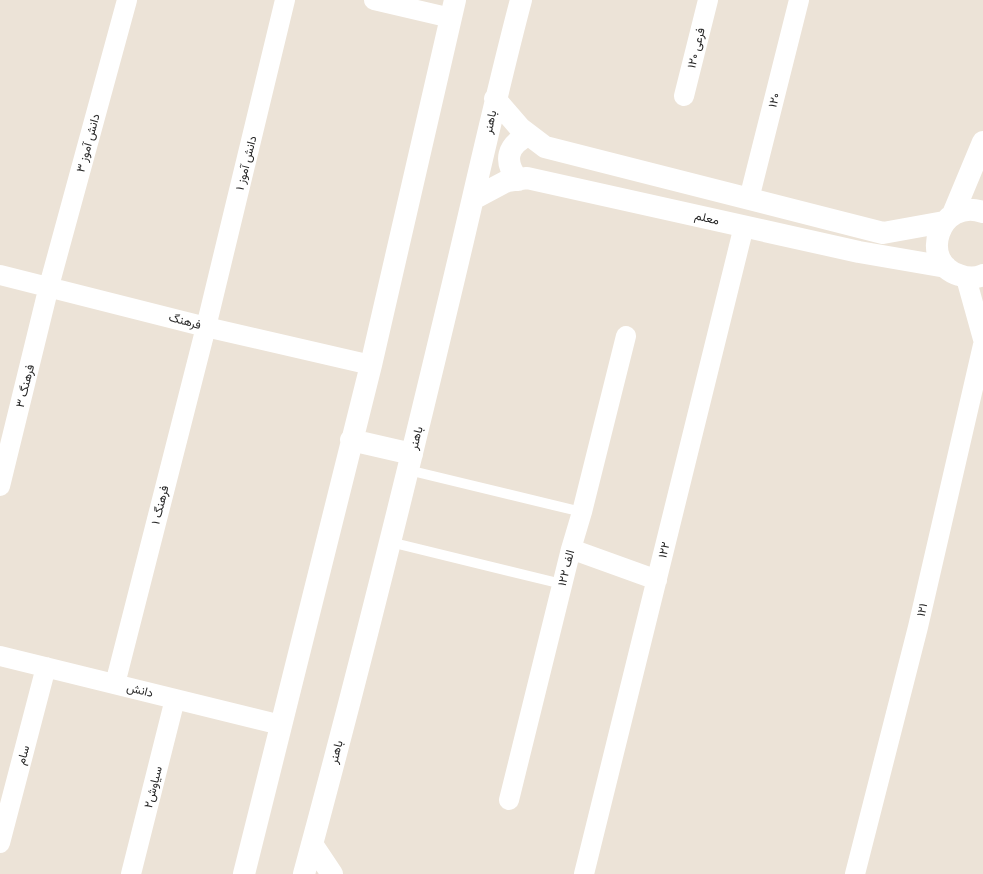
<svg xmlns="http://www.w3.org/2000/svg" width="983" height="874" viewBox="0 0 983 874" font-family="Arial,Vazirmatn,sans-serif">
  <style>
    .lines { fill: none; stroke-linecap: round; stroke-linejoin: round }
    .lane { stroke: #fff; stroke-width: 10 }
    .street { stroke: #fff; stroke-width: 20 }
    .secondary { stroke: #fff; stroke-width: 22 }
    .labels { text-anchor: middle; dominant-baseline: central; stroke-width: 3; stroke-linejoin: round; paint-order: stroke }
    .street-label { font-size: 12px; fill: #272727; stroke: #fff }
  </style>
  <rect width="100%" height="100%" fill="#ece3d7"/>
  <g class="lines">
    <path class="lane" d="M408 470 582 512
      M390 542 562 584"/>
    <path class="street" d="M374 0 451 18
      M684 96 708 0
      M749 199 799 0
      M0 275 206 327 371 365
      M966 278 983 339
      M0 486 49 286 127 0
      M571 549 657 580
      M0 656 281 725
      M115 684 206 327 285 0
      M509 800 571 549 582 512 626 336
      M0 843 46 667
      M131 874 175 699
      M584 874 744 226
      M855 874 918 627 983 345"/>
    <path class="secondary" d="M495 99 520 128 545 147 883 233 944 222
      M518 180C503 161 507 145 529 135
      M473 199 507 181 527 178 859 252 946 267
      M983 212C939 197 918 262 959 275 967 278 975 279 983 275
      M953 214 983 142
      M351 440 412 454
      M312 844 332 874
      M244 874 371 365 455 0
      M304 874C355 686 402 497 447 308 472 205 494 102 521 0"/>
  </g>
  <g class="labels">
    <g class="street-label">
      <text transform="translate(696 48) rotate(-76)">۱۲۰ فرعی</text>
      <text transform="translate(774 100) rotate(-76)">۱۲۰</text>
      <text transform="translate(490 122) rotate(-78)">باهنر</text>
      <text transform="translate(88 143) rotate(-75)">دانش آموز ۳</text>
      <text transform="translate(246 163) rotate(-76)">دانش آموز ۱</text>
      <text transform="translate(707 218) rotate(13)">معلم</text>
      <text transform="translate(185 321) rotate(15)">فرهنگ</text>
      <text transform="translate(25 386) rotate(-76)">فرهنگ ۳</text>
      <text transform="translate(416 438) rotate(-76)">باهنر</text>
      <text transform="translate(160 505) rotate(-76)">فرهنگ ۱</text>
      <text transform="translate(664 550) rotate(-76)">۱۲۲</text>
      <text transform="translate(566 568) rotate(-76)">۱۲۲ الف</text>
      <text transform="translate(922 610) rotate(-77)">۱۲۱</text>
      <text transform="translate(140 690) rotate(14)">دانش</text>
      <text transform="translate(336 752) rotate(-76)">باهنر</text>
      <text transform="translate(23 755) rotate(-75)">سام</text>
      <text transform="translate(153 787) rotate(-76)">سیاوش۲</text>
    </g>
  </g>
</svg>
